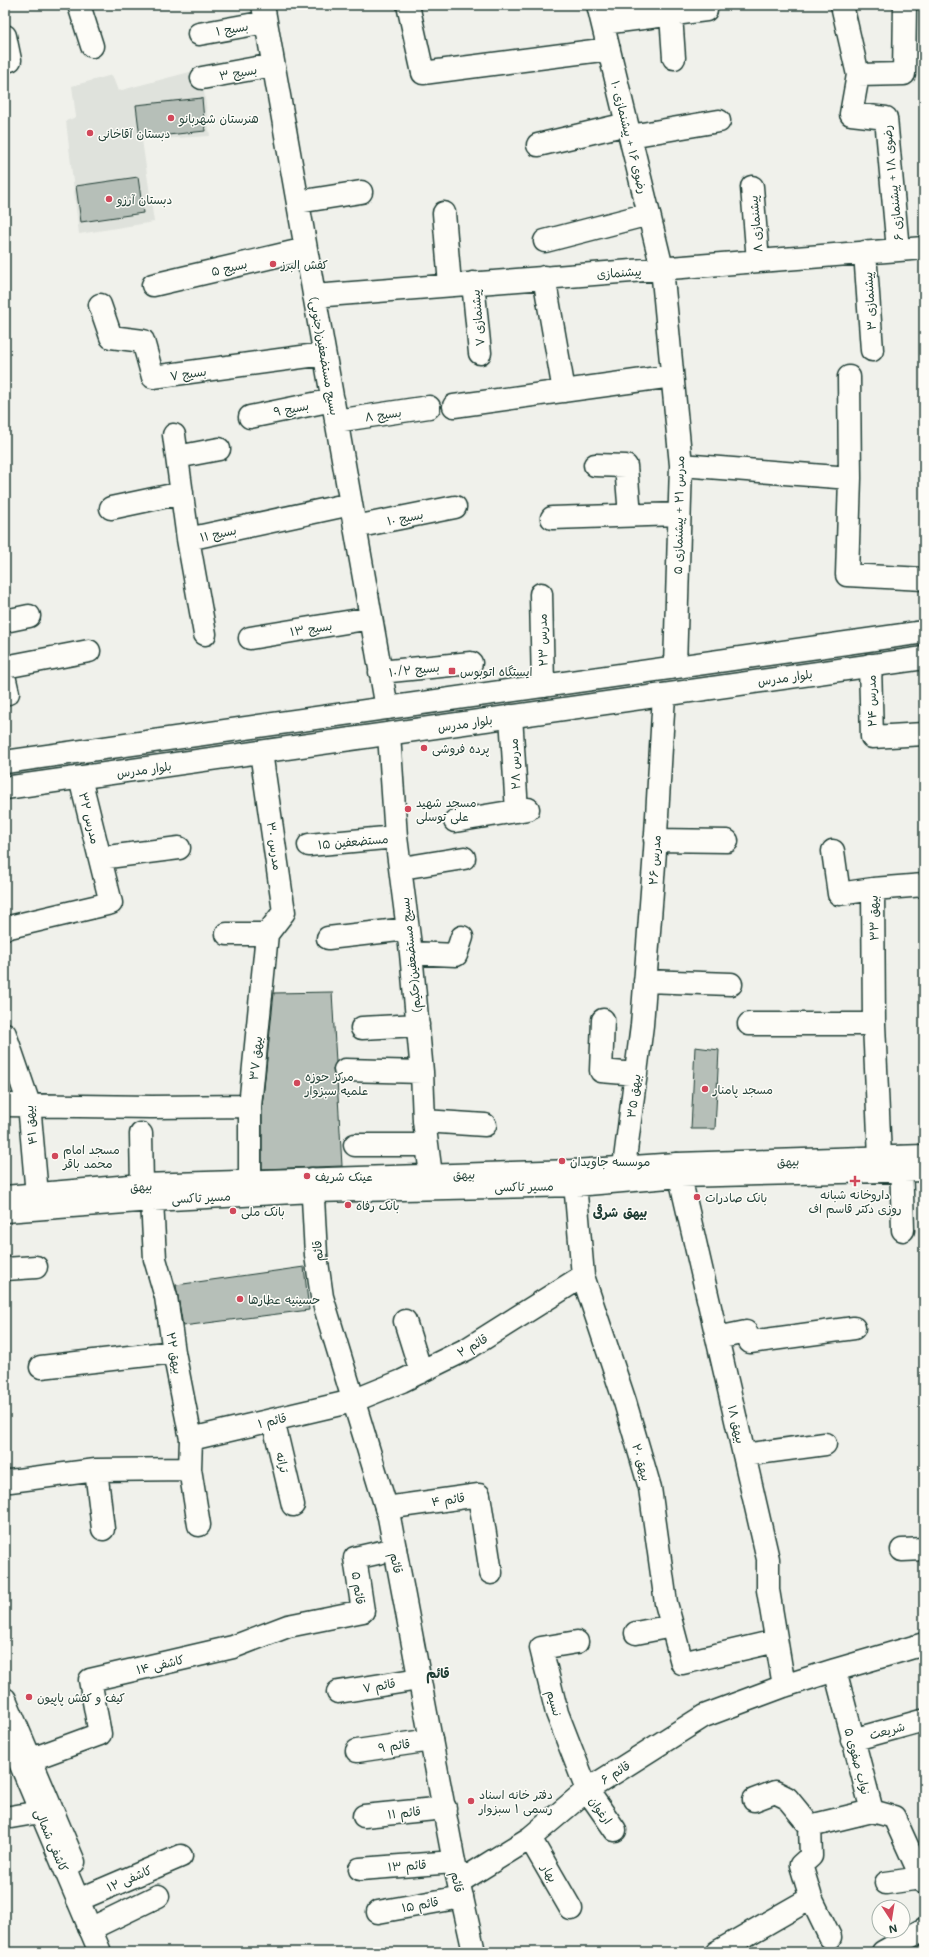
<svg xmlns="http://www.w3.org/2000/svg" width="929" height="1957" viewBox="0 0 929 1957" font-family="Mali,'Playpen Sans Arabic',sans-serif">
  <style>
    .built { fill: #dfe2dc }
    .building { fill: #b6bfb8; stroke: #1f3d34 }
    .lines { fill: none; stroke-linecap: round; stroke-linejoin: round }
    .minor-casing { stroke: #1f3d34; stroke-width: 25 }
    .major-casing { stroke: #1f3d34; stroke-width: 25 }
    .minor { stroke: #fdfcf7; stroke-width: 22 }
    .major { stroke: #fdfcf7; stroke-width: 22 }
    .poi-dot { fill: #d1495b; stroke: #fdfcf7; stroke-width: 1.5 }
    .labels { text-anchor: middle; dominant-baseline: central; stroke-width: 3; stroke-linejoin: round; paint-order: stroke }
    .street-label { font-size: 12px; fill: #1f3d34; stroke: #fdfcf7 }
    .poi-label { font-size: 12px; fill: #1f3d34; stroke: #fdfcf7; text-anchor: start }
    .neighbourhood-label { font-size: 13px; font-weight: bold; fill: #1f3d34; stroke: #fdfcf7 }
  </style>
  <rect width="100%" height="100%" fill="#f0f1eb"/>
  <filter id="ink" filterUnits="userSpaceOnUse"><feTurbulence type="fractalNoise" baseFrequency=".025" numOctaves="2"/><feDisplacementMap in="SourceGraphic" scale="8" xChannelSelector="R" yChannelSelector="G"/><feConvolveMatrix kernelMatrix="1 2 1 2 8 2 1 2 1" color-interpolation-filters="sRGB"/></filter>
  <g filter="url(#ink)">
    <path class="built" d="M201 69 210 136 142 140 154 222 79 234 66 121 76 117 72 86 112 75 118 91Z"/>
    <path class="building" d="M202 98 205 131 140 138 136 105Z
      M138 177 143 213 81 222 76 186Z
      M332 992 336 1062 333 1070 337 1079 342 1166 262 1169V1107L274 993Z
      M695 1047 719 1050 715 1129H691Z
      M304 1267 309 1310 183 1326 176 1285Z"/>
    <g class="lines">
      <defs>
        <path id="minor" d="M79 5 92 46
          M263 5 387 708
          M408 5 423 73 609 49
          M598 5 662 268 681 465 675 667
          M842 5 858 75 851 114 886 118 898 250
          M671 15 674 58
          M603 23 706 10
          M199 34 266 22
          M5 36 10 60
          M858 75 904 74 905 5
          M202 78 273 65
          M630 136 719 121
          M538 145 627 124
          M752 187 758 261
          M298 202 361 192
          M444 213 450 285
          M545 241 649 214
          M865 252 872 350
          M544 277 564 391
          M473 283 480 353
          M153 285 306 249
          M314 296 924 248
          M100 305 111 337 143 341 153 377 324 354
          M849 377 850 478
          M454 406 672 376
          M250 417 333 400
          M336 421 429 407
          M174 435 188 539 205 634
          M177 457 219 449
          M595 465 626 466 630 515
          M681 465 850 478 847 575 924 579
          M111 508 182 493
          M552 518 679 514
          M355 527 455 507
          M188 539 351 504
          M541 594 543 686
          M5 621 29 616
          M250 638 371 618
          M870 665 872 737 924 734
          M5 667 89 651
          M380 672 471 663
          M5 680 8 693 5 694
          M511 716 517 811
          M389 734 396 837 411 953 422 1072 424 1121 431 1175
          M261 752 284 912 267 934
          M455 821 528 809
          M655 840 727 841
          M309 845 396 837
          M833 851 839 894 873 889 924 885
          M100 858 179 848
          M400 865 408 867 464 858
          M873 889 874 1024 880 1157
          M5 928 111 903 80 778
          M227 934H267
          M328 938 407 929
          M411 953 456 955 462 937
          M645 981 731 984
          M603 1020 601 1071 636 1074
          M749 1024H874
          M362 1028 418 1025
          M5 1034 29 1104 37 1195
          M345 1070 422 1072
          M6 1105 152 1107 250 1106
          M424 1121 485 1125
          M141 1134 142 1185 152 1200 155 1259 166 1297 174 1352 191 1439 190 1469 199 1525
          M355 1145H427
          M901 1157 903 1230
          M677 1164 768 1559V1590L784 1686
          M624 1167 642 1025 655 851 664 695
          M574 1171 583 1276 625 1402 650 1488 666 1603 682 1663 776 1641
          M250 1182V1106L267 934
          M5 1211 152 1200 313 1191 576 1185 680 1176 924 1170
          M5 1269 36 1267
          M405 1321 421 1372
          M717 1338 746 1332 750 1342 854 1328
          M41 1367 174 1352
          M273 1420 293 1505
          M191 1439 353 1401 402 1381 467 1349 583 1276
          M744 1455 825 1444
          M10 1481 96 1470
          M386 1508 479 1495 491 1573
          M103 1529 96 1470 190 1469
          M902 1550 924 1549
          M636 1633 672 1626
          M577 1642 541 1648 557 1713 587 1790 615 1830
          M835 1670 924 1644
          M338 1692 419 1679
          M5 1699 74 1862
          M852 1740 921 1721
          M357 1751 431 1740
          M21 1763 100 1734 90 1680 233 1647 288 1626 363 1611 355 1558 395 1549
          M754 1800 775 1792 787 1798 810 1826
          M364 1816 445 1808
          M5 1818 40 1812
          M530 1838 571 1909
          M360 1869 454 1862
          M459 1882 530 1838 587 1790 704 1716 784 1686 835 1670 872 1811 894 1817 924 1883
          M886 1883 921 1878
          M811 1898 830 1937
          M78 1900 181 1856
          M378 1912 462 1897
          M90 1929 158 1896
          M717 1952 811 1898 801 1865 811 1856 810 1826 872 1811
          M883 1952 924 1929"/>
        <path id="major" d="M5 762 924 632
          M5 788 924 658
          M312 1179 316 1255 322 1297 389 1517 454 1862 474 1952
          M5 1197 142 1185 574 1171 677 1164 924 1156
          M5 1727 100 1952"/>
      </defs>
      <use href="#minor" class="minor-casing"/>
      <use href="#major" class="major-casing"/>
      <use href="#minor" class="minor"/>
      <use href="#major" class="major"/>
    </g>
  </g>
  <g class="poi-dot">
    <circle cx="171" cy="118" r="4"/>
    <circle cx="90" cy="133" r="4"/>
    <circle cx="109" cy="199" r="4"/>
    <circle cx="273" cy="264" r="4"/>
    <rect x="448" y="667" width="8" height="8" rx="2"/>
    <circle cx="424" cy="748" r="4"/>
    <circle cx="408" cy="809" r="4"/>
    <circle cx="297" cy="1083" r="4"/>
    <circle cx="705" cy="1089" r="4"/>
    <circle cx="55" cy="1156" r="4"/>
    <circle cx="562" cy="1161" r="4"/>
    <circle cx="307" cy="1176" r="4"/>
    <path d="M853 1175h4v4h4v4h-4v4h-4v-4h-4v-4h4z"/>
    <circle cx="697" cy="1197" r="4"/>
    <circle cx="348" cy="1205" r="4"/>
    <circle cx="233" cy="1211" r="4"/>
    <circle cx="240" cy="1299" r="4"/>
    <circle cx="29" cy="1697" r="4"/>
    <circle cx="471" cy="1801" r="4"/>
  </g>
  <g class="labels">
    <g class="street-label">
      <text transform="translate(232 28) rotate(-10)">بسیج ۱</text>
      <text transform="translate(238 72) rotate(-10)">بسیج ۳</text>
      <text transform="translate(630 137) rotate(76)">رضوی ۱۶ + پیشنمازی ۱۰</text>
      <text transform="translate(892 183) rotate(-96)">رضوی ۱۸ + پیشنمازی ۶</text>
      <text transform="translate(755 224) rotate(-95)">پیشنمازی ۸</text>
      <text transform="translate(229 267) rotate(-13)">بسیج ۵</text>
      <text transform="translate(619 272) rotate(-4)">پیشنمازی</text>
      <text transform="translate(869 301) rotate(-94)">پیشنمازی ۳</text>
      <text transform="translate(477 318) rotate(-95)">پیشنمازی ۷</text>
      <text transform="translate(325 356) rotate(80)">بسیج مستضعفین(جنوبی)</text>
      <text transform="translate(188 373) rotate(-8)">بسیج ۷</text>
      <text transform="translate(291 408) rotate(-11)">بسیج ۹</text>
      <text transform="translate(383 414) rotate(-8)">بسیج ۸</text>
      <text transform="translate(678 515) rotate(-89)">مدرس ۲۱ + پیشنمازی ۵</text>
      <text transform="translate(405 517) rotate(-11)">بسیج ۱۰</text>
      <text transform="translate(218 533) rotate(-12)">بسیج ۱۱</text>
      <text transform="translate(311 628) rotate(-9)">بسیج ۱۳</text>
      <text transform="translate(542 640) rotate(-91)">مدرس ۲۳</text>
      <text transform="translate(414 669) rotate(-6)">بسیج ۱۰/۲</text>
      <text transform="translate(785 677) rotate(-8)">بلوار مدرس</text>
      <text transform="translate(871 701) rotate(-91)">مدرس ۲۴</text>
      <text transform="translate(465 723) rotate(-8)">بلوار مدرس</text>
      <text transform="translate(514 764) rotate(-93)">مدرس ۲۸</text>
      <text transform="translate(144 769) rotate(-8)">بلوار مدرس</text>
      <text transform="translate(90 818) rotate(76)">مدرس ۳۲</text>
      <text transform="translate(353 841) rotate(-5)">مستضعفین ۱۵</text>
      <text transform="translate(275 846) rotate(82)">مدرس ۳۰</text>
      <text transform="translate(654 860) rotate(-86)">مدرس ۲۶</text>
      <text transform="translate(873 918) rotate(-91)">بیهق ۳۳</text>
      <text transform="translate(410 955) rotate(-96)">بسیج مستضعفین(حکیم)</text>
      <text transform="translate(255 1058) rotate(-84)">بیهق ۳۷</text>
      <text transform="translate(633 1096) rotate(-83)">بیهق ۳۵</text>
      <text transform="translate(30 1125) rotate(-96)">بیهق ۴۱</text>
      <text transform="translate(788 1161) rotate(-3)">بیهق</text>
      <text transform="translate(464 1174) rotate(-2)">بیهق</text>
      <text transform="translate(141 1186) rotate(-4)">بیهق</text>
      <text transform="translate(524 1186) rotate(-1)">مسیر تاکسی</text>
      <text transform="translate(201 1197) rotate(-3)">مسیر تاکسی</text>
      <text transform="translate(317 1251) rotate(-95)">قائم</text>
      <text transform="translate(472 1345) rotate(-30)">قائم ۲</text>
      <text transform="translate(175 1353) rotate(80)">بیهق ۲۲</text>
      <text transform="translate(272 1420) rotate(-13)">قائم ۱</text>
      <text transform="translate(737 1424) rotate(77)">بیهق ۱۸</text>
      <text transform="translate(283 1462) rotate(77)">ترانه</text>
      <text transform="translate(642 1462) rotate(74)">بیهق ۲۰</text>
      <text transform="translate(448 1499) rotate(-8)">قائم ۴</text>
      <text transform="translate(397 1563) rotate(79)">قائم</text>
      <text transform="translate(359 1588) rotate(82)">قائم ۵</text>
      <text transform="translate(160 1664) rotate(-13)">کاشفی ۱۴</text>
      <text transform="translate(379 1685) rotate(-10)">قائم ۷</text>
      <text transform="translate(555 1703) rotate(74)">نسیم</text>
      <text transform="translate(887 1730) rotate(-15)">شریعت</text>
      <text transform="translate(394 1745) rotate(-8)">قائم ۹</text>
      <text transform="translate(858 1761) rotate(75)">نواب صفوی ۵</text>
      <text transform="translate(615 1772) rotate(-32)">قائم ۶</text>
      <text transform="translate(601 1810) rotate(54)">ارغوان</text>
      <text transform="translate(404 1812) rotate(-6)">قائم ۱۱</text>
      <text transform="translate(52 1840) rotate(67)">کاشفی شمالی</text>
      <text transform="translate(407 1865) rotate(-4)">قائم ۱۳</text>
      <text transform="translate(550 1873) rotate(60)">بهار</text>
      <text transform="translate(129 1878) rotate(-23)">کاشفی ۱۲</text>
      <text transform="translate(458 1882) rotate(79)">قائم</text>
      <text transform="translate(420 1904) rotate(-10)">قائم ۱۵</text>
    </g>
    <g class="poi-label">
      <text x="179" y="118">هنرستان شهربانو</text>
      <text x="98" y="133">دبستان آقاخانی</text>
      <text x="117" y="199">دبستان آرزو</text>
      <text x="281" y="264">کفش البرز</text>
      <text x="460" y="671">ایستگاه اتوبوس</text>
      <text x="432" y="748">پرده فروشی</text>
      <text x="416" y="802">مسجد شهید<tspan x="416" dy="14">علی توسلی</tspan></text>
      <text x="305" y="1076">مرکز حوزه<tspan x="305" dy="14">علمیه سبزوار</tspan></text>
      <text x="713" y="1089">مسجد پامنار</text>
      <text x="63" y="1149">مسجد امام<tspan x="63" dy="14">محمد باقر</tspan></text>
      <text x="570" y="1161">موسسه جاویدان</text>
      <text x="315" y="1176">عینک شریف</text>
      <text x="855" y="1194" text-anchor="middle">داروخانه شبانه<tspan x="855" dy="14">روزی دکتر قاسم اف</tspan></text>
      <text x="705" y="1197">بانک صادرات</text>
      <text x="356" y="1205">بانک رفاه</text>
      <text x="241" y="1211">بانک ملی</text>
      <text x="248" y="1299">حسینیه عطارها</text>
      <text x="37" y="1697">کیف و کفش پاپیون</text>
      <text x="479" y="1794">دفتر خانه اسناد<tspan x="479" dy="14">رسمی ۱ سبزوار</tspan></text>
    </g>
    <g class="neighbourhood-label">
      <text x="620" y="1211">بیهق شرقی</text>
      <text x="438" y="1672">قائم</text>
    </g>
  </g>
  <rect width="929" height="1957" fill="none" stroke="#fdfcf7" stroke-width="20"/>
  <rect x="10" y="10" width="909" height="1937" fill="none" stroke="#1f3d34" stroke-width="1.5" filter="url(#ink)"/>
  <g transform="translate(891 1919) rotate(168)"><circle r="19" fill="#fdfcf7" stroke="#a4b0a9"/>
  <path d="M0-3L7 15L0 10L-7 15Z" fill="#d1495b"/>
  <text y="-6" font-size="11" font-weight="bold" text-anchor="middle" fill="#1f3d34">N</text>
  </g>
</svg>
